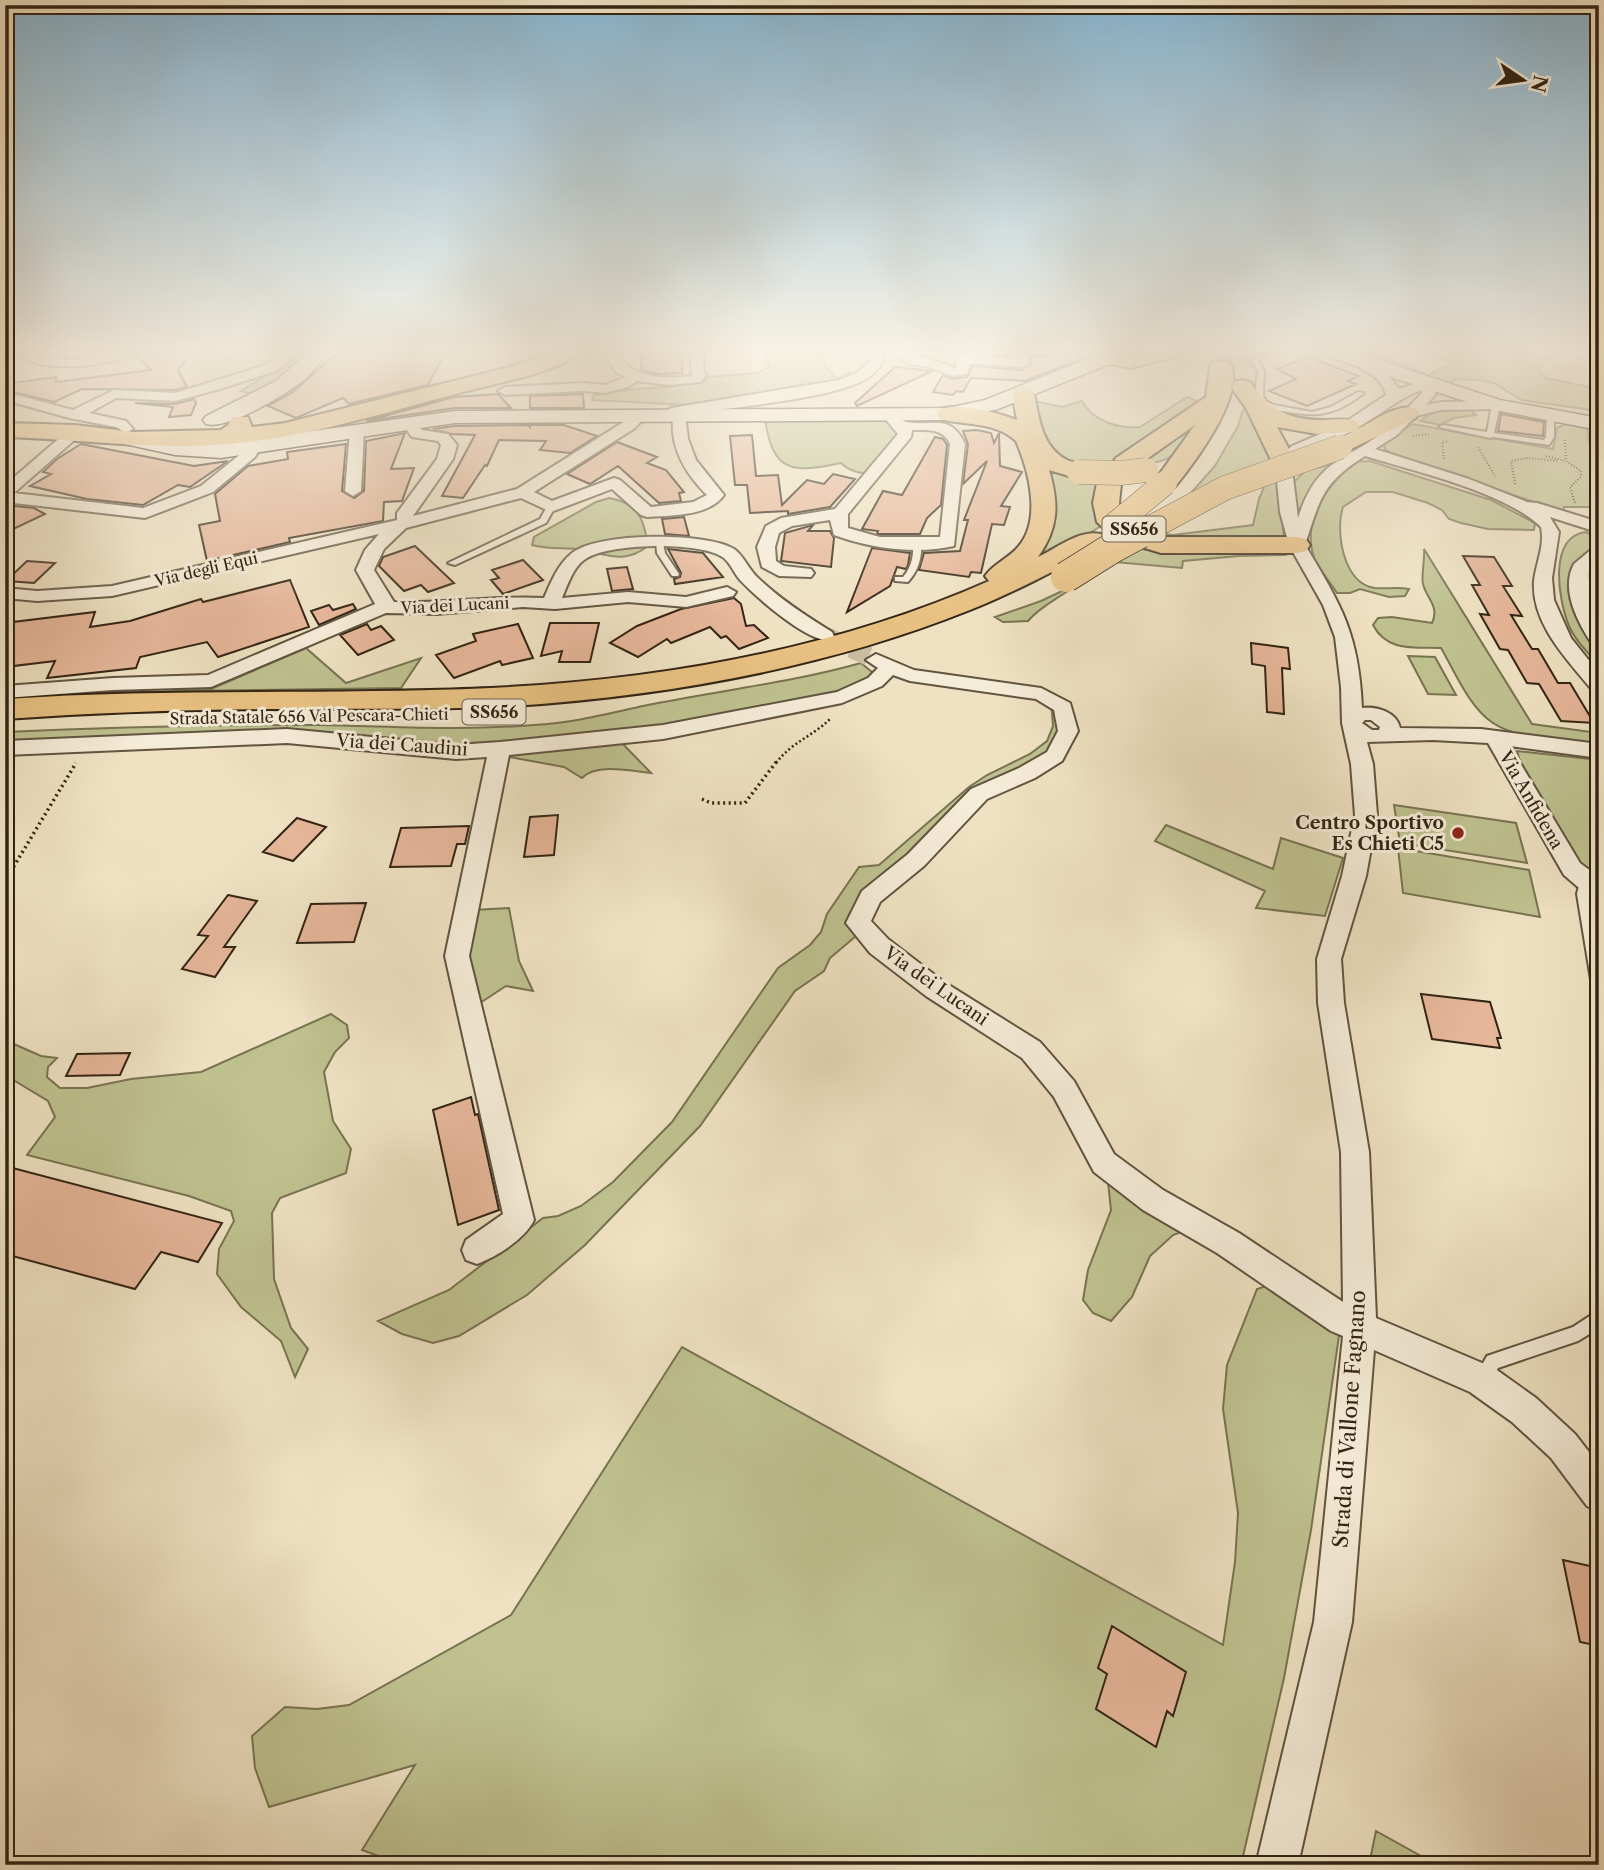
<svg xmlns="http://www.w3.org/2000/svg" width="1604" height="1870" viewBox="0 0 1604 1870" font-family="'Libre Caslon Text',serif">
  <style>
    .green { fill: #bfc290; stroke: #787352; stroke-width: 2 }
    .building { fill: #e6b699; stroke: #322414; stroke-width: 2 }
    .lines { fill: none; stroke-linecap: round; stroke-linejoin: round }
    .street-tunnel { stroke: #c9bca0; stroke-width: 19; stroke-dasharray: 19 10; stroke-linecap: butt }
    .highway-tunnel { stroke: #c9bca0; stroke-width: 24; stroke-dasharray: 24 11; stroke-linecap: butt }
    .lane-casing { stroke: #615440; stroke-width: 4 }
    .street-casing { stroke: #615440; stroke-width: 4 }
    .secondary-casing { stroke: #322414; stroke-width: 3 }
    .primary-casing { stroke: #322414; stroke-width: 4 }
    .highway-casing { stroke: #322414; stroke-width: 4 }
    .path-far2 { stroke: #322414; stroke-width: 2; stroke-dasharray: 1 2; stroke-linecap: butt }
    .path-far1 { stroke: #322414; stroke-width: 2.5; stroke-dasharray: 2 2.5; stroke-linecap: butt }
    .path { stroke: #322414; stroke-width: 3.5; stroke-dasharray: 2 3.5; stroke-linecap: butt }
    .lane { fill: #f5ecd8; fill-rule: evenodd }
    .street { fill: #f5ecd8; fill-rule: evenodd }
    .secondary { fill: #f5ecd8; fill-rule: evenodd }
    .primary { fill: #e8c182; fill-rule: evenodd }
    .highway { fill: #e8c182; fill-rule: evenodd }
    .highway-bridge-far1-casing { stroke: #322414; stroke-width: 25; stroke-linecap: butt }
    .highway-bridge-casing { stroke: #322414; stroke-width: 32; stroke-linecap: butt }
    .highway-bridge-far1 { stroke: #e8c182; stroke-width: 24 }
    .highway-bridge { stroke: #e8c182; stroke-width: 30 }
    .poi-dot { fill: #8f2418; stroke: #f5ecd8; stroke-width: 2.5 }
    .labels { text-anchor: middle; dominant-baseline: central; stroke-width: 6; stroke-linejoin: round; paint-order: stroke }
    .shield { fill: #f5ecd8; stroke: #6c604f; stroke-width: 2 }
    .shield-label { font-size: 16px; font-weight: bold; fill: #322414 }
    .far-street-label { font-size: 16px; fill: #322414; stroke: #f5ecd8 }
    .street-label { font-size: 18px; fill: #322414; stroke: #f5ecd8 }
    .poi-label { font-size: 18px; font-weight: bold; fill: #322414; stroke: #f5ecd8; text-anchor: end }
    .near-street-label { font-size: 21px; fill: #322414; stroke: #f5ecd8 }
  </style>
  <rect width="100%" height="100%" fill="#efe2c3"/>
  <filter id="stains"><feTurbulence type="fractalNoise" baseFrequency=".00286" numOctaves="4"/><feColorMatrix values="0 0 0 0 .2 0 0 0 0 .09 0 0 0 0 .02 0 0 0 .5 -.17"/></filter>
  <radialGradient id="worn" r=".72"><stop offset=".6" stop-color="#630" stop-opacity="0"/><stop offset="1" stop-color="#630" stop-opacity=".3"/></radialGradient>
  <path class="green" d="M302 353H308L278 380 254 394 241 391Z
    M765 353H821L826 367 837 379 849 372 850 375 847 379 689 405 592 400 593 396C633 386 668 390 705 381L708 377 757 373 770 366Z
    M1346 353H1372L1429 375 1450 363 1431 353H1572L1549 358 1540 366V373L1546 378 1599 389V411L1521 400 1494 383 1479 380 1456 379 1446 386Z
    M1187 397 1204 404 1145 446 1092 472 1049 452 1034 401 1062 407 1082 401C1093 421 1118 429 1140 427Z
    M1244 407 1248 408 1281 464 1183 502 1215 466 1238 426Z
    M1468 408 1476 415 1454 418 1440 425 1420 421 1437 410Z
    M888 418 901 435 869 473C859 474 848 470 841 463 793 473 773 474 765 419Z
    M1570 422 1587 425 1598 507H1564L1563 512 1397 455 1385 450 1383 442 1413 424 1553 449 1557 428Z
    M1188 428 1193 431C1175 461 1162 465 1127 464Z
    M1370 461 1491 500 1535 523 1534 530 1488 529 1461 523 1449 519 1442 510 1428 503 1393 492H1366L1343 507C1335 531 1343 584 1375 588 1386 589 1396 587 1409 589L1405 596 1389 597 1360 589 1350 593H1337C1330 582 1320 571 1315 560 1300 521 1327 487 1353 462Z
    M1340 462 1298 520 1294 482 1305 471Z
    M1051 470 1098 479 1106 523 1039 564 1032 559 1046 471Z
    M1278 472 1284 538 1161 543 1156 533 1173 535 1253 525 1259 499 1269 475Z
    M609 498C639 503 644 519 648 546 625 564 608 555 583 550 566 547 549 550 532 545L534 537 596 502Z
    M1586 532 1596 537 1599 547 1577 565 1599 646V665C1588 653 1575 640 1569 626 1558 599 1548 537 1586 532Z
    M1135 548 1163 552 1290 553 1285 555 1239 556 1183 561 1182 568 1114 562Z
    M1424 549 1532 724 1599 733V745C1569 741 1518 740 1493 723 1469 707 1455 672 1441 648 1414 647 1387 652 1373 625L1378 618 1392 617 1432 623C1440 606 1426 598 1423 584 1421 578 1425 558 1424 549Z
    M1077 584C1062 597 1041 605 1028 621L1003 622 995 617 1041 601Z
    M306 648 346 683 421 658 401 688 119 692 41 698 5 704V697L136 689H211Z
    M1408 656 1435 657 1456 695 1428 694Z
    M861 663 872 672 870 680 826 697 681 726 504 748 364 740 5 746V732C109 727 213 725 317 725 390 726 461 731 534 725 572 723 607 714 643 706 716 691 790 683 861 663Z
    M1045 699 1062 715 1054 750 1008 778 857 915 856 936 830 958 824 971 795 991 700 1126 585 1245 527 1295 459 1336 433 1343 402 1334 378 1321 449 1290 543 1218 558 1216 581 1206 613 1182 672 1122 778 968 810 945 821 932 827 914 859 867 879 865 969 787 987 775 1030 754 1047 741 1053 726 1052 711Z
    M617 738 651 773C632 771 596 763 582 778L564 767 504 756 506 750Z
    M1517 751 1599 760V877L1580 865 1523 772Z
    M1394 805 1516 823 1527 863 1400 843Z
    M1166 825 1273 869 1281 838 1343 858 1325 916 1256 908 1265 891 1155 841Z
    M1398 848 1529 870 1540 917 1403 893Z
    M509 908 519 961 533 991 506 986 480 1003 467 947 473 910Z
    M331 1014 347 1025 349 1038 335 1052 324 1072 333 1121 351 1149 346 1173 280 1198 272 1213 274 1279 291 1328 308 1349 295 1377 281 1341 241 1307 217 1274 219 1249 234 1221 231 1211 189 1196 27 1155 55 1117 48 1101 5 1075V1040L41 1056 57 1058 48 1067 47 1077 60 1088H87L131 1079 201 1072Z
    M1108 1182 1195 1227 1173 1235 1150 1256 1132 1297 1111 1321 1093 1313 1083 1300 1088 1270 1111 1210Z
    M1282 1281 1341 1322 1311 1530 1284 1678 1241 1865H403L362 1850 415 1765 269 1807 255 1768 252 1736 285 1707 317 1709 349 1705 511 1615 682 1347 1223 1645 1235 1562 1238 1513 1223 1409 1227 1365 1257 1289Z
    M1376 1831 1437 1865H1369Z"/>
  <path class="building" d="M134 353H192L178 370 187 387 175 390 82 389 54 402 5 390V384L56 377V382L151 370Z
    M343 353H445L428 385 349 404 343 398 296 418 268 406 293 392 330 359Z
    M642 353H683L682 373 656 374 641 370Z
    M1078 354 1081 359 1025 381 971 378 963 392 956 391 953 395 933 392 943 375 952 379 967 377 972 366 1022 370 1031 364 1030 356Z
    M1308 357 1359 376 1348 381 1356 384 1307 406 1269 391 1296 379 1277 369Z
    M895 367 932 371 857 406 855 403Z
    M498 394 511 408H455L366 421 454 397Z
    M583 394 584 408H530V396Z
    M194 399 196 403 191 415 169 417 173 407 135 403 175 404Z
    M1501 414 1544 422 1543 436 1498 431Z
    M528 425 530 427V425H564L597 436 570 453 540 450 546 441 499 440 487 466 485 465 463 498 442 496 475 435 451 434 433 429 455 426Z
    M977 430 991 433 994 443 999 433 1000 466 1022 472 1001 506 1010 507 1004 525 992 524 981 573 971 572 969 577 919 570 924 553 960 551 968 520H964L987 461 963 484 968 444 963 431Z
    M405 433 391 469 414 468 402 501 384 502 383 521 289 538 290 542 207 561 199 525 220 521 215 494 248 466 288 459 287 452 346 444 342 491 354 498 364 491 366 441Z
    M752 435 756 476 778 475 782 505 807 480 824 484 833 474 855 479 830 507 788 514V511L750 513 747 485H735L730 436Z
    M935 437 943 439 947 445 941 505 927 518 920 534H877L878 531 862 529 883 491 902 495Z
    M617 442 657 457 647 463 666 470 684 492 679 493 681 501 659 503 618 466 590 484 567 474Z
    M81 444 194 466 228 461 190 487 178 485 143 505 87 499 30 486 51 474 43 472 57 459Z
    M5 505 34 508 45 514 5 533Z
    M684 517 689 536 665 534 662 519Z
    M813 525 808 531H830L834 538 831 567 781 561 785 533Z
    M415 546 454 583 428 592 421 585 404 591 379 566 383 557Z
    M872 548 910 553 908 565 906 569 897 567 890 586 847 612Z
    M668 549 703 553 723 577 675 584 674 579 680 577 681 573Z
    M1463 556 1494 557 1512 586H1503L1522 616 1511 615 1532 649H1538L1558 683H1570L1594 723 1561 721 1539 684 1527 683 1508 650 1500 649 1480 614 1489 615 1472 585H1480Z
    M523 560 543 580 503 594 491 580 499 578 492 570Z
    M27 561 55 563 34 583 6 581Z
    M627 567 633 589 612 591 607 569Z
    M290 580 309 627 218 657 207 642 140 657 136 668 47 678 55 661 5 667V623L95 612 90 627 130 621 201 599 203 602Z
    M734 598 741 604 746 626 754 625 768 638 739 649 726 636 721 638 710 627 671 643 667 639 638 657 610 643 637 626 681 609Z
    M353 604 356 609 319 625 311 611 329 605 333 610Z
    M550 623H599L590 662H559L562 651 541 656Z
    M367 624 371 630 381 626 394 640 358 655 340 635Z
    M518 624 533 658 502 665 500 661 454 678 436 655 476 641 473 634Z
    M1251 643 1288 648 1290 669 1282 668 1284 714 1267 712 1265 666 1252 664Z
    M558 815 554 855 524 857 530 817Z
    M297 818 326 827 293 861 263 852Z
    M469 826 465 844H457L451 866 390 867 401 828Z
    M228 895 257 901 224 947H235L215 977 182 969 208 936 198 935Z
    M366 903 354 942 297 943 311 904Z
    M1421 994 1490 1002 1501 1038H1497L1500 1048 1432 1039Z
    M130 1053 120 1075 66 1076 77 1054Z
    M471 1097 475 1115 478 1114 499 1210 458 1225 433 1110Z
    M5 1166 222 1223 198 1262 161 1252 135 1289 5 1254Z
    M1563 1560 1599 1568V1646L1580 1642Z
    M1112 1626 1186 1672 1173 1716 1167 1711 1156 1747 1096 1709 1107 1674 1098 1668Z"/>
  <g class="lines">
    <path class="street-tunnel" d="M825 636 876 660"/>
    <path class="highway-tunnel" d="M1242 353 1244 369"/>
    <defs>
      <path id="lane" d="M1261 353H1269L1258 362 1264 371 1263 396 1266 401 1274 405 1312 412 1331 407 1358 392 1364 393C1333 417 1317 417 1281 411 1272 409 1261 407 1257 398 1254 391 1257 379 1258 371L1251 362Z
        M1496 403 1500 405 1494 433 1544 440 1546 437 1547 416 1554 414V437L1549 445 1493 437 1490 438 1439 427 1443 425 1487 432 1492 405Z
        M548 505 555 507 546 523 455 565 448 563 540 519Z
        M656 541 663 543 665 553 679 574 678 576H672L657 553Z
        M917 541 921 544C922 559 918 571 908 582L895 581V577H903C911 568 914 556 913 544Z
        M1586 877 1592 881 1589 894 1599 952V997L1594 996 1593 992 1577 894 1580 881Z
        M1599 1310V1328L1578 1341 1498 1368 1488 1385 1482 1387 1476 1385 1474 1379 1487 1356 1573 1327Z"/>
      <path id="street" d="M32 353 73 360 103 353H130C110 368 36 373 17 354Z
        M283 353H299L276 371 220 389 175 401 116 398 89 413 126 421 133 429 126 433 116 427 69 418 5 400V392L73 410 114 390 175 393 266 365Z
        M603 353H616C633 379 663 379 692 376L690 353H704L703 370 706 375 701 382 669 385 637 381 628 387 605 393 583 391 505 395 498 391 505 387 583 383 605 385 625 377 616 372Z
        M871 353H885C883 364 876 373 866 379 829 400 731 407 685 414L688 439 696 460 724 495C708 517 672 515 647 517L641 515 612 489 551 512 521 498 406 528 384 549 374 570 394 602C444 604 494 595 544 598 551 582 558 564 572 553 598 532 707 532 734 549 744 556 749 570 758 578 780 599 806 616 832 632L834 636 832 640C810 645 755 596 740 580 734 573 731 564 724 558 702 541 612 543 587 558 574 565 568 584 562 598L628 592 686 597 727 587 736 592 733 596 686 607 628 602 555 609 523 607 436 614 386 613 211 687 113 690 5 698V686L113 678 208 675 375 604 356 570 365 550 379 534 112 596 37 601 5 598V588L37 591 112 586 397 520V513L437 459 441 445 438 441 412 437 401 423 403 420H413L422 430 448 434 457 445 453 459 413 516 517 489 638 413 645 417 635 428 534 492 552 501 614 478 620 480 651 507 693 502 707 495C686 474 670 449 673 418L661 419 659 416 671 408 839 380 858 372 870 361Z
        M892 353H909L956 368 957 359 964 355 1014 358 1013 353H1027L1029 363 1022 367 970 363 967 374 952 376 929 367 909 364Z
        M1355 356 1385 371 1399 389 1426 380 1431 381 1436 394 1426 405 1441 402 1496 401 1503 405 1496 409 1441 410 1416 416 1397 435 1375 449 1469 479 1527 502 1537 503 1599 522 1597 532 1550 517 1559 532 1552 578 1554 600 1571 638 1599 673V692L1592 690C1568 660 1531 624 1534 581 1536 563 1545 546 1541 527 1505 492 1414 471 1365 456 1322 483 1320 499 1305 545 1342 606 1359 635 1362 708 1377 706 1397 712 1400 728L1481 729 1599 744V758L1510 746 1580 863 1599 877V894L1578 887 1564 875 1488 743 1433 740 1367 742 1373 764 1377 815 1366 876 1341 959 1344 1003 1369 1152 1376 1318 1494 1368 1536 1398 1575 1434 1599 1465V1512L1587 1506 1551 1458 1512 1422 1470 1392 1374 1350 1352 1622 1298 1865H1256L1314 1622 1343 1336 1331 1331 1217 1253 1143 1210 1094 1172 1054 1097 1022 1058 926 996 870 953 846 923 862 891 908 854 971 789 1019 768 1047 752 1058 731 1054 710 1036 699 910 681 893 675 882 686 842 703 663 739 509 755 469 956 534 1220C525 1239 496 1257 477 1264L466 1260 462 1250 466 1240 503 1214 445 956 487 757 456 759 287 743 5 755V741L287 729 456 745 500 742 663 725 837 692 868 678 878 668 866 660 876 654 914 670 1041 688 1070 703 1078 731 1062 761 1035 778 987 799 924 866 880 902 871 921 888 939 944 982 1040 1042 1074 1081 1114 1154 1163 1190 1239 1233 1343 1302 1341 1152 1318 1003 1317 959 1342 876 1355 815 1351 764 1342 723 1341 687 1335 637 1323 605 1289 545 1280 512 1275 460 1292 446 1341 425 1386 395C1382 377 1366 371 1350 363L1348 360ZM1421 390 1422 393C1410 405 1400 417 1388 428 1346 463 1318 456 1298 518L1291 461C1308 446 1330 442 1350 432 1375 419 1395 400 1421 390ZM1365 720H1371L1380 727 1379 730H1372L1362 723Z
        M889 411C896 413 901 421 907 422 932 427 950 412 965 444L954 546C916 555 870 548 834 535L830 520 792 526 779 533 775 547 776 561 784 566 811 569 814 573 811 577 779 576 762 567 757 547 766 526 781 518 835 509 898 434 882 415ZM912 430C927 430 943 428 950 444L940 537H880L848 528V514L911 437Z
        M357 427 364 431 361 491 353 496 345 491 350 431Z
        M75 428 82 432 80 435 14 493 143 508 201 486 243 452 248 444H258L261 447 255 457 213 492 145 518 5 502V485L70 429Z
        M1599 547V561L1589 570C1587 597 1599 619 1599 646L1592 644C1578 623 1560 589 1574 564L1593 548Z"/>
      <path id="secondary" d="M307 353H326C320 363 313 371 305 379 287 394 228 430 206 424L203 420 206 416 276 381Z
        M1102 353H1117L1120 357 1117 361 998 409 948 420 455 423 221 458 175 455 125 444 122 439 125 434 133 433 175 443 221 444 455 411 948 408 985 400Z
        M1327 353H1357L1500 400 1599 418V430L1489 409 1329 357Z"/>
      <path id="primary" d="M550 353H578L562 364 535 374C502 383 469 390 437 399 363 419 290 441 213 445 143 449 74 439 5 437V423L75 425 133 432 221 430 228 425 232 417H248L252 427 285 423 506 368Z
        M1101 353 1130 356 1177 353 1174 357 1130 368 1105 363Z"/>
      <path id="highway" d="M1221 361 1229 362C1249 392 1192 466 1174 488L1165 490 1156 488 1153 483 1195 425 1134 468 1121 484 1119 503 1122 519 1133 527 1163 537H1297L1306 539 1310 545 1306 551 1297 553H1161L1115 539 1097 522 1093 503 1097 483 1116 458 1206 397 1210 367 1213 362Z
        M1242 380 1250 382C1268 409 1289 420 1322 420 1334 420 1345 418 1356 421L1360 426 1357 429C1374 421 1397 403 1416 408L1419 413 1416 418 1340 454 1332 452 1328 447 1332 442 1352 432 1317 434 1277 427 1295 460 1292 465 1283 467 1274 465 1271 460 1246 408 1231 387 1234 382Z
        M1023 386 1031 388 1034 393C1039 419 1042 447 1067 460 1076 464 1086 464 1091 472L1088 477 1079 479 1049 470C1059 503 1059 528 1038 557 1057 548 1080 529 1101 534L1105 540 1101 546C1058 569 1015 592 970 610 825 668 668 696 513 706 440 710 366 708 293 709 197 709 101 712 5 719V699C167 688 329 695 491 688 660 680 833 650 989 581L985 576C993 564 1009 558 1018 547 1042 520 1029 471 1016 441 994 421 967 426 940 419L937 414 940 409C963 403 995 412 1017 420L1012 393 1015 388Z"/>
    </defs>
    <use href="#lane" class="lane-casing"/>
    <use href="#street" class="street-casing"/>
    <use href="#secondary" class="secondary-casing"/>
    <use href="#primary" class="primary-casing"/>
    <use href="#highway" class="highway-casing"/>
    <path class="path-far2" d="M1413 436 1430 434
      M1565 440 1566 460
      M1478 447 1495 476
      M1546 456 1566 461 1581 471V477L1570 487 1575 503
      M1444 459 1442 442 1449 441
      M1515 484 1511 461 1527 458 1559 461"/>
    <path class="path-far1" d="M776 763C793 741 812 737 831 718"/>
    <path class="path" d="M702 799 711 803H745L777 761
      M5 881 76 763"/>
    <use href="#lane" class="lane"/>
    <use href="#street" class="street"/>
    <use href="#secondary" class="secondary"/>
    <use href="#primary" class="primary"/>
    <use href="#highway" class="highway"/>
    <defs>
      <path id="highway-bridge-far1" d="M1079 472 1121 473 1146 470
        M1113 526 1165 483
        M1128 535 1133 530
        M1137 535 1225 488 1340 447"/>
      <path id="highway-bridge" d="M1114 547 1140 533
        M1066 577 1114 547 1129 533"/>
    </defs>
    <use href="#highway-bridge-far1" class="highway-bridge-far1-casing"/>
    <use href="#highway-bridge" class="highway-bridge-casing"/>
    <use href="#highway-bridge-far1" class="highway-bridge-far1"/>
    <use href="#highway-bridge" class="highway-bridge"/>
  </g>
  <linearGradient id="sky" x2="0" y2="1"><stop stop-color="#89b8d5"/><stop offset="0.57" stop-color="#f8f2e4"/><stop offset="1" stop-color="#f8f2e4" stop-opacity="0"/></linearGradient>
  <rect width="1604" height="615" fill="url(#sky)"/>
  <circle class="poi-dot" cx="1458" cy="833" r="7"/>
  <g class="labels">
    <g class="shield">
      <rect x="1102.5" y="516.5" width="63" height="25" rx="5"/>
      <rect x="462.5" y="699.5" width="63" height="25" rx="5"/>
    </g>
    <g class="shield-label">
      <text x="1134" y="529">SS656</text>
      <text x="494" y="712">SS656</text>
    </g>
    <g class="far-street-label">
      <text transform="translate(206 569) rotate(-13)">Via degli Equi</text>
      <text transform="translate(455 605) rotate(-3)">Via dei Lucani</text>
      <text transform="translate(309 716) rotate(-1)">Strada Statale 656 Val Pescara-Chieti</text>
    </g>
    <g class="street-label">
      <text transform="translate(402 745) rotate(4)">Via dei Caudini</text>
      <text transform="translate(1531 800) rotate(60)">Via Anfidena</text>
      <text transform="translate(936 986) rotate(35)">Via dei Lucani</text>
    </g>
    <g class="poi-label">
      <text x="1444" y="823">Centro Sportivo<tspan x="1444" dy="21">Es Chieti C5</tspan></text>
    </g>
    <g class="near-street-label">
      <text transform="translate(1349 1419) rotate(-86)">Strada di Vallone Fagnano</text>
    </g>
  </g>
  <rect width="1604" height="1870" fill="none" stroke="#efe2c3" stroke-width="28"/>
  <rect x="7" y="7" width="1590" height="1856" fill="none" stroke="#322414" stroke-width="3.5"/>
  <rect x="14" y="14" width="1576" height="1842" fill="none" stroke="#322414" stroke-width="2"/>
  <g transform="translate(1523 80) rotate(103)" stroke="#f5ecd8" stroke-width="5" paint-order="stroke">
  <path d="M0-5L12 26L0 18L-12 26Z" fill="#322414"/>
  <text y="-10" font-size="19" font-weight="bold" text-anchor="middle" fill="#322414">N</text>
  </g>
  <rect width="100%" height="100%" filter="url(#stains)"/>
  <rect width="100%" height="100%" fill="url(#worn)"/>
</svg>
